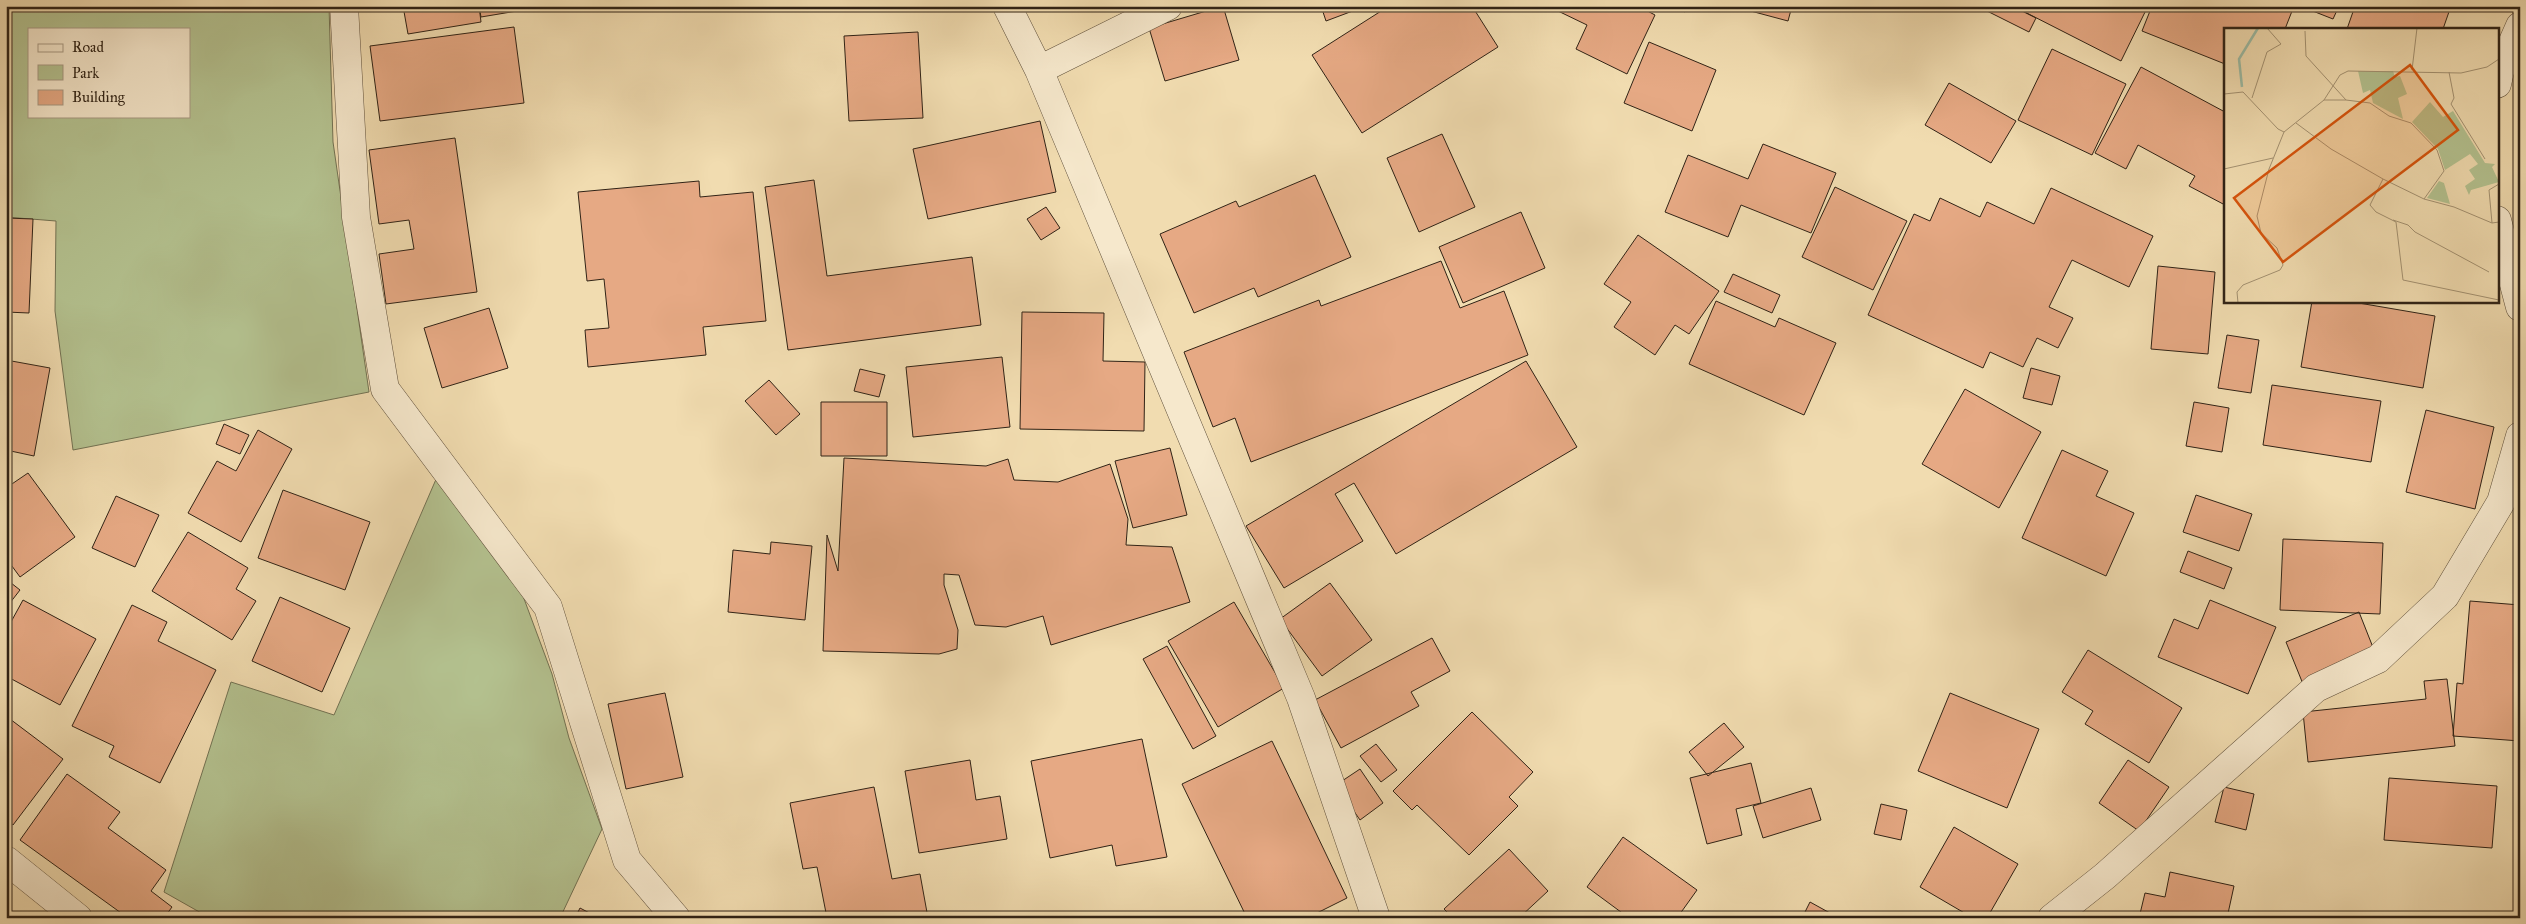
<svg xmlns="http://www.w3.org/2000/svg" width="2526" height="924" viewBox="0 0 2526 924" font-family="'IM FELL Great Primer',serif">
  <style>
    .green { fill: #b4c290; stroke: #727253; fill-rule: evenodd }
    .building { fill: #e6a984; stroke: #302316 }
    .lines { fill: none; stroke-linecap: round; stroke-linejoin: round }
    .minor-casing { stroke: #60513c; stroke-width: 29 }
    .minor { stroke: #f6e8cc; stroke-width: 28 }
    .inset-river { fill: none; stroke: #9cbca5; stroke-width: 2.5 }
    .inset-road { fill: none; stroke: #a49272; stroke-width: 1 }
    .view { fill: #d6540d; fill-opacity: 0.15; stroke: #d6540d; stroke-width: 2.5 }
    .inset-edge { fill: none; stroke: #302316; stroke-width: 2.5 }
  </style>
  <rect width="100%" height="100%" fill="#f1dcb0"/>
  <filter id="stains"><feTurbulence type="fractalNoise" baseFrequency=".004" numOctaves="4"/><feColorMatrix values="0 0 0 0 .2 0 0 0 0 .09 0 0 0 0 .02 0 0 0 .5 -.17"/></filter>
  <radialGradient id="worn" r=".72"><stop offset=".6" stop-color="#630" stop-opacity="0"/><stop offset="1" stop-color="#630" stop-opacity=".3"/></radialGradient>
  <path class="green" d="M6 6H329L333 142 369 392 73 450 55 311 56 221 6 217ZM29 29H189V116H29Z
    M437 477 520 588 552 674 569 738 602 829 560 918H210L164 892 231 682 334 715Z"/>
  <path class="building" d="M403 6H479L481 22 408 34Z
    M479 6H547L481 17Z
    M1223 6 1239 60 1165 81 1149 28Z
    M1321 6H1366L1326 21Z
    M1377 6H1391L1378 11Z
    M1389 6H1472L1498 47 1362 133 1312 55Z
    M1560 6H1638L1655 15 1627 74 1576 49 1587 25 1558 11Z
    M1676 6H1689L1685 12Z
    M1732 6H1792L1788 21Z
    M1989 6H2012L2036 18 2029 32 1987 11Z
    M2013 6H2148L2121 61Z
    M2152 6H2294L2285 29H2225V64L2142 31Z
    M2300 6H2339L2333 19Z
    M2355 6H2451L2443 29H2347Z
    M514 27 524 103 380 121 370 46Z
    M918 32 923 118 849 121 844 36Z
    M1649 42 1716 70 1692 131 1624 103Z
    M2052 49 2126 84 2092 155 2018 120Z
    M2141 67 2225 112V205L2189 186 2195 176 2138 145 2126 169 2095 153Z
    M1949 83 2016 121 1991 163 1925 125Z
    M1040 121 1056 192 928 219 913 149Z
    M1442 134 1475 207 1419 232 1387 158Z
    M455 138 477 292 386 304 379 254 414 249 409 220 379 224 369 150Z
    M1763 144 1836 173 1811 233 1741 205 1728 237 1665 212 1688 155 1748 179Z
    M1315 175 1351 257 1258 297 1254 288 1194 313 1160 234 1236 201 1239 207Z
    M814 180 827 276 972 257 981 325 788 350 765 187Z
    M699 181 700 197 753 192 766 321 703 327 706 355 588 367 585 330 609 328 604 279 587 281 578 192Z
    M1835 187 1907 221 1873 290 1802 257Z
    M2051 188 2153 236 2129 287 2072 260 2049 307 2073 318 2058 348 2037 338 2023 367 1990 352 1983 368 1868 315 1914 214 1930 221 1940 198 1980 217 1987 202 2034 224Z
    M1046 207 1060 228 1041 240 1027 219Z
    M1521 212 1545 268 1463 303 1439 247Z
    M6 218 33 219 29 313 6 312Z
    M1638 235 1719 291 1689 334 1675 325 1655 355 1614 327 1631 302 1604 284Z
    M1441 261 1460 308 1504 291 1528 355 1251 462 1235 418 1213 427 1184 352 1319 300 1321 306Z
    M2158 266 2215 272 2208 354 2151 349Z
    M1733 274 1780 295 1772 313 1724 292Z
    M1716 301 1775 327 1779 318 1836 343 1804 415 1689 364Z
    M2312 301H2347L2435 316 2423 388 2301 367Z
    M489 308 508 368 442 388 424 328Z
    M1022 312 1104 313 1103 361 1145 362 1144 431 1020 429Z
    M2227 335 2259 340 2251 393 2218 388Z
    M1002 357 1010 427 913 437 906 367Z
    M6 360 50 368 34 456 6 450Z
    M1526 361 1577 447 1396 554 1354 483 1335 494 1363 541 1284 588 1246 526Z
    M2031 368 2060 376 2052 405 2023 398Z
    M860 369 885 375 879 397 854 391Z
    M769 380 800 414 776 435 745 401Z
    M2272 385 2381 401 2371 462 2263 445Z
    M1965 389 2041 432 1999 508 1922 464Z
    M821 402H887V456H821Z
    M2194 402 2229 408 2222 452 2186 446Z
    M2426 410 2494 427 2475 509 2406 492Z
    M224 424 249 435 240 454 216 444Z
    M258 430 292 449 241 542 188 513 217 461 236 471Z
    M1170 448 1187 515 1133 528 1115 461Z
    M2062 450 2108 471 2096 496 2134 513 2106 576 2022 538Z
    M844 458 986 466 1008 459 1014 480 1058 482 1110 464 1128 519 1126 545 1172 547 1190 602 1051 645 1043 616 1006 627 975 625 959 575 944 574V585L958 630 957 649 939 654 823 651 827 535 838 571Z
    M28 473 75 537 20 577 6 558V488Z
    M283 490 370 522 345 590 258 558Z
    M2196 495 2252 514 2239 551 2183 532Z
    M116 496 159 515 135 567 92 548Z
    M188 532 248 568 236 589 256 601 232 640 152 591Z
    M2283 539 2383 543 2380 614 2280 610Z
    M771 542 812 546 805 620 728 612 733 550 770 554Z
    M2188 551 2232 568 2224 589 2180 572Z
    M6 579 20 590 6 608Z
    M1330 583 1372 640 1322 676 1280 619Z
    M280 597 350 628 322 692 252 661Z
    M23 600 96 639 60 705 6 676V631Z
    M2210 600 2276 627 2248 694 2158 657 2174 619 2198 629Z
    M2470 601 2520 605V741L2453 736 2457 683 2463 684Z
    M1234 602 1284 688 1218 727 1168 641Z
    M132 605 167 622 158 641 216 670 160 783 109 757 114 746 72 726Z
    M2359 612 2376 655 2303 684 2286 642Z
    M1432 638 1450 671 1411 692 1419 706 1341 748 1315 700Z
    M1167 646 1216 736 1193 749 1143 659Z
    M2088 650 2182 708 2149 763 2085 724 2093 711 2062 692Z
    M2447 679 2455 746 2308 762 2303 712 2426 699 2424 681Z
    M665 693 683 777 626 789 608 704Z
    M1950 693 2039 729 2007 808 1918 771Z
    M1472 712 1533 772 1509 797 1518 806 1469 855 1417 805 1412 810 1393 791Z
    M6 716 63 759 13 825 6 820Z
    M1724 723 1744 747 1708 776 1689 752Z
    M1142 739 1167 857 1116 866 1112 845 1050 858 1031 761Z
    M1272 741 1347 898 1307 918H1247L1182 784Z
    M1376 744 1397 770 1381 782 1360 756Z
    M970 760 976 800 1000 796 1007 839 919 853 905 771Z
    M2128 760 2169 787 2139 831 2099 803Z
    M1751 763 1761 803 1736 809 1742 835 1707 844 1690 778Z
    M1360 769 1383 803 1360 820 1336 785Z
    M67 774 120 812 108 828 166 870 151 891 172 907 164 918H128L20 840Z
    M2389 778 2497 786 2492 848 2384 840Z
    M874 787 892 879 920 874 928 918H827L817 867 803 869 790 803Z
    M2224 787 2254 794 2246 830 2215 822Z
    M1811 788 1821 820 1763 838 1753 806Z
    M1881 804 1907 810 1901 840 1874 834Z
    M1954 827 2018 864 1987 918H1973L1920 887Z
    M1623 837 1697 890 1677 918H1629L1587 887Z
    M1509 849 1548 891 1519 918H1453L1444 909Z
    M2170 872 2234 886 2227 918H2139L2145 893 2165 897Z
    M1810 902 1839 918H1802Z
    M580 908 599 918H575Z"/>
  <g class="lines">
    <defs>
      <path id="minor" d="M344 6 356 217 385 389 548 607 627 860 676 918
        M1007 6 1039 70 1301 698 1376 918
        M1039 70 1168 6
        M2497 84 2500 71 2520 26
        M2497 220 2520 307
        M6 860 78 918
        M2052 918 2105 876 2316 688 2378 659 2445 596 2501 502 2520 436"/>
    </defs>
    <use href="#minor" class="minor-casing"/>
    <use href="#minor" class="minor"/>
  </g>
  <g transform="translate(2224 28)">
    <rect width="275" height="275" fill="#f1dcb0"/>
    <path d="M134 43H169L171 49 176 48 183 66 174 70 179 91 149 75 146 62 139 65ZM206 74 219 89 229 83 261 135 271 136 268 139 275 154 247 162 245 167 241 158 251 151 245 142 254 136 246 126 221 142 214 121 188 94ZM215 153 220 155 226 176 203 170Z" fill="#b4c290"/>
    <path class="inset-river" d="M18 59 15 31 34 0"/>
    <path class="inset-road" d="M81 3 82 28 122 72 146 75 165 88 187 95 213 122 220 143 200 171M188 42 193 0M225 44 230 70 227 76 261 131M0 66 19 64 54 101 60 104 100 72 116 47 124 43 237 45 263 39 275 31M28 70 43 24 57 16 43 0M100 72H122M72 95 107 121 159 151 200 171 230 179 268 195 275 194M0 141 49 130M159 151 146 177 152 184 172 194 179 252 275 272M169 192 184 197 191 204 265 244M268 195 265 162 275 156M14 275 13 264 19 257 56 242 59 237 53 220 37 205 33 188 45 141 60 104"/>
    <path class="view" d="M186 37 234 102 59 234 10 170Z"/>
    <rect width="275" height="275" class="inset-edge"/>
  </g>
  <rect width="2526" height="924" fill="none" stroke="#f1dcb0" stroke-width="25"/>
  <rect x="8" y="8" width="2511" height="909" fill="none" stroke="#302316" stroke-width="2.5"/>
  <rect x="12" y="12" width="2501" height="899" fill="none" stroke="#302316"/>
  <rect x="28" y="28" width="162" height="90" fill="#f6e8cc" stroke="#a79983"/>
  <rect x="38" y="44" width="25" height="8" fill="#f6e8cc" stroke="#a79983"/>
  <text x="72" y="52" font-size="15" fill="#302316">Road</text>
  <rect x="38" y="65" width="25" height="15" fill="#b4c290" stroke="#a79983"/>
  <text x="72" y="78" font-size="15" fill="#302316">Park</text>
  <rect x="38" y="90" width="25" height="15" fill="#e6a984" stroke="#a79983"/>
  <text x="72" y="102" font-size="15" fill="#302316">Building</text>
  <rect width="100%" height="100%" filter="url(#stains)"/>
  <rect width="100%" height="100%" fill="url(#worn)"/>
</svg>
